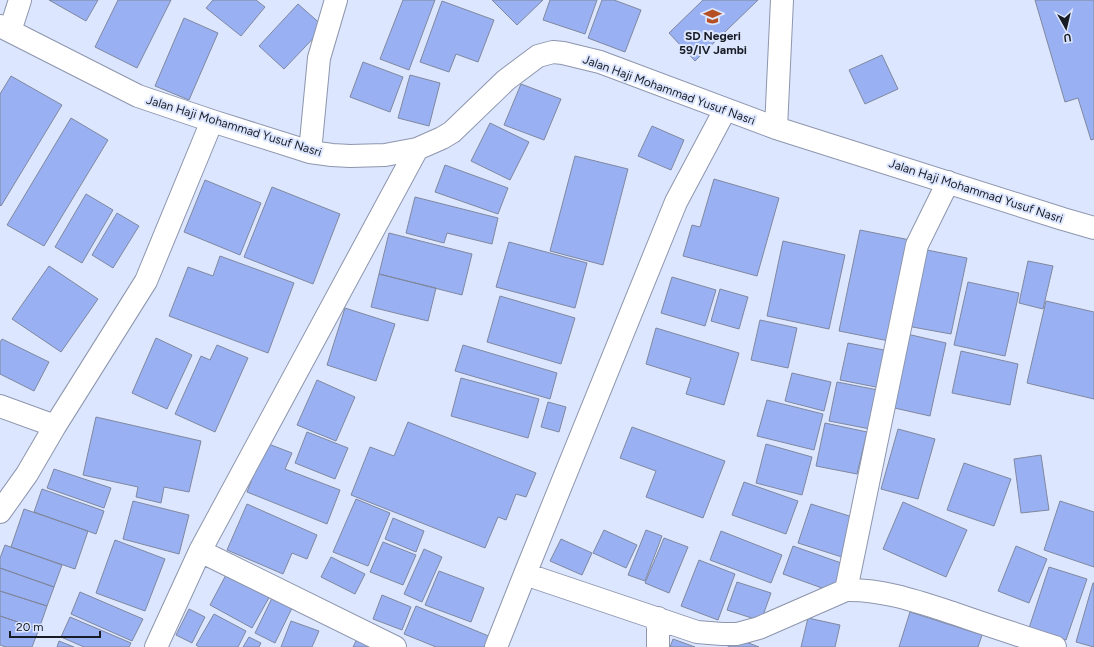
<svg xmlns="http://www.w3.org/2000/svg" width="1094" height="647" viewBox="0 0 1094 647" font-family="Figtree,sans-serif">
  <style>
    .building { fill: #99b1f3; stroke: #80889f }
    .lines { fill: none; stroke-linecap: round; stroke-linejoin: round }
    .minor-casing { stroke: #8d96ad; stroke-width: 24 }
    .minor { stroke: #fff; stroke-width: 22 }
    .labels { text-anchor: middle; dominant-baseline: central; stroke-width: 4; stroke-linejoin: round; paint-order: stroke }
    .poi-label { font-size: 12px; font-weight: bold; fill: #181c25; stroke: #dce6ff }
    .street-label { font-size: 12px; fill: #181c25; stroke: #dce6ff }
  </style>
  <rect width="100%" height="100%" fill="#dce6ff"/>
  <path class="building" d="M49 0H98L86 21Z
    M118 0H171L137 68 95 47Z
    M213 0H256L265 7 241 36 206 8Z
    M403 0H435L409 70 380 59Z
    M492 0H543L517 25Z
    M550 0H597L585 34 543 20Z
    M602 0H614L641 10 625 52 588 38Z
    M703 0H758L695 61 669 33Z
    M1035 0H1094V139L1091 140 1078 98 1065 102Z
    M442 1 494 20 478 62 456 54 449 72 420 62Z
    M298 4 324 27 284 69 259 46Z
    M184 18 218 33 189 100 155 86Z
    M882 55 898 89 865 104 849 70Z
    M363 62 403 77 390 112 350 97Z
    M410 75 440 83 429 126 398 118Z
    M11 76 62 105 1 206 0 205V94Z
    M521 84 561 99 544 140 504 125Z
    M71 118 108 140 44 246 7 225Z
    M490 123 529 142 510 180 471 161Z
    M652 126 684 140 671 170 638 156Z
    M575 156 628 169 603 265 550 251Z
    M445 165 508 188 498 214 435 192Z
    M714 179 779 198 757 276 683 256 692 225 700 227Z
    M205 180 261 203 240 255 184 232Z
    M272 187 340 214 313 284 244 257Z
    M86 194 113 210 82 263 55 247Z
    M415 197 498 218 492 244 447 233 444 243 406 233Z
    M117 213 139 226 113 268 92 255Z
    M860 230 910 240 889 341 839 331Z
    M389 233 472 254 462 295 379 274Z
    M783 241 845 255 829 329 767 316Z
    M509 242 587 263 575 308 496 287Z
    M922 249 967 258 951 334 907 326Z
    M220 256 294 283 268 353 169 316 188 267 213 276Z
    M1028 261 1053 266 1043 309 1019 303Z
    M49 266 98 299 61 352 12 319Z
    M379 274 436 288 428 321 371 307Z
    M672 277 716 290 705 326 661 313Z
    M968 282 1019 293 1005 356 954 345Z
    M720 289 748 297 739 329 711 321Z
    M500 296 575 318 561 364 487 342Z
    M1046 301 1094 312V399L1027 383Z
    M345 308 395 324 376 381 327 365Z
    M760 320 797 328 788 368 751 360Z
    M656 328 739 353 724 405 686 394 691 378 646 364Z
    M907 334 946 343 930 416 890 407Z
    M156 338 192 355 167 409 132 393Z
    M2 339 49 362 34 391 0 374V342Z
    M848 343 889 351 881 388 840 380Z
    M217 345 248 358 215 432 175 414 201 356 210 360Z
    M463 345 557 373 550 399 455 371Z
    M961 351 1018 364 1010 405 952 393Z
    M792 373 831 382 824 411 785 401Z
    M461 378 539 399 528 438 451 416Z
    M317 380 355 397 336 441 297 425Z
    M837 382 878 390 870 429 829 421Z
    M767 400 823 414 814 450 757 436Z
    M548 402 566 407 559 432 541 427Z
    M96 417 201 441 189 492 164 487 161 503 136 497 138 487 83 475Z
    M408 422 536 473 526 497 516 494 506 520 498 517 485 548 351 495 370 447 394 456Z
    M825 423 867 432 857 474 816 466Z
    M632 427 725 461 703 518 646 497 656 471 620 458Z
    M898 429 935 439 918 499 881 489Z
    M307 432 348 448 335 479 295 463Z
    M266 443 292 453 285 469 340 490 327 524 247 492Z
    M766 444 812 457 802 495 756 483Z
    M1041 455 1049 510 1021 513 1014 459Z
    M964 463 1011 479 994 526 947 510Z
    M54 469 111 488 104 508 47 488Z
    M744 482 798 501 786 534 732 515Z
    M42 489 104 511 96 534 34 512Z
    M356 499 390 513 368 566 333 552Z
    M133 501 189 515 179 554 123 539Z
    M1060 501 1094 512V567L1044 550Z
    M903 502 967 530 946 577 883 549Z
    M247 504 317 535 307 559 292 553 283 574 227 550Z
    M811 504 859 519 845 558 798 543Z
    M24 509 88 531 75 569 11 547Z
    M393 518 424 531 416 552 385 539Z
    M604 530 637 545 626 568 593 553Z
    M646 530 662 536 645 581 628 575Z
    M721 531 782 555 771 583 710 560Z
    M664 538 688 547 669 593 645 583Z
    M561 539 592 553 582 575 550 561Z
    M115 540 165 559 145 611 96 593Z
    M383 542 416 555 403 585 370 572Z
    M5 545 62 565 54 587 0 568V558Z
    M793 546 844 564 833 592 783 574Z
    M1016 546 1047 559 1029 603 998 591Z
    M424 549 442 557 422 602 404 594Z
    M331 557 365 574 355 594 321 577Z
    M699 560 735 574 718 620 681 606Z
    M1049 567 1087 579 1066 640 1029 628Z
    M0 568 54 587 47 606 0 591Z
    M439 571 484 588 471 622 425 605Z
    M227 573 270 596 252 628 210 605Z
    M737 582 771 593 761 621 727 610Z
    M1093 583H1094V647L1076 642Z
    M0 591 47 606 39 629 0 616Z
    M80 592 143 619 132 641 71 614Z
    M382 595 411 607 402 630 373 619Z
    M273 596 293 606 275 643 255 633Z
    M416 606 491 637 487 647H436L404 634Z
    M189 609 205 617 192 643 176 635Z
    M910 612 982 635 978 647H899Z
    M214 614 246 631 238 647H199L196 645Z
    M0 616 39 629 32 647H6L0 645Z
    M70 617 131 643 129 647H84L61 637Z
    M808 618 840 625 835 647H801Z
    M291 621 319 631 312 647H281Z
    M249 637 261 643 259 647H243Z
    M733 637 759 647H728Z
    M357 639 377 647H353Z
    M673 639 695 647H670Z
    M59 641 74 647H57Z"/>
  <g class="lines">
    <defs>
      <path id="minor" d="M0 26 138 96 212 121 310 152 332 155 350 156 385 155 417 149 442 138 452 132 506 80 538 56 553 52 563 53 600 62 776 128 1063 219 1094 228
        M10 31 20 0
        M776 128 782 0
        M310 152 319 58 336 0
        M0 406 55 426
        M0 512 27 474 55 426 146 281 212 121
        M200 551 395 647
        M525 574 697 632 722 634H737L759 628 846 590C883 589 919 602 953 613 987 625 1021 636 1055 647
        M846 590 917 245 948 182
        M658 618V647
        M156 647 200 551 417 149
        M496 647 525 574 676 202 725 110"/>
    </defs>
    <use href="#minor" class="minor-casing"/>
    <use href="#minor" class="minor"/>
  </g>
  <defs>
    <symbol id="school-bare" viewBox="-9 -9 18 18"><path d="M0-5L7-2L0 1L-7-2ZM-4 1L0 2.5L4 1V4Q0 6-4 4Z" fill="#b65024" stroke="#dce6ff" stroke-width="2.5" paint-order="stroke"/></symbol>
  </defs>
  <g fill-rule="evenodd">
    <use href="#school-bare" x="700" y="4" width="25" height="25"/>
  </g>
  <g class="labels">
    <g class="poi-label">
      <text x="713" y="36">SD Negeri<tspan x="713" dy="14">59/IV Jambi</tspan></text>
    </g>
    <g class="street-label">
      <text transform="translate(669 90) rotate(20)">Jalan Haji Mohammad Yusuf Nasri</text>
      <text transform="translate(234 126) rotate(17)">Jalan Haji Mohammad Yusuf Nasri</text>
      <text transform="translate(976 191) rotate(18)">Jalan Haji Mohammad Yusuf Nasri</text>
    </g>
  </g>
  <g transform="translate(1066 28) rotate(172)" stroke="#dce6ff" stroke-width="3" paint-order="stroke">
  <path d="M0-3L7 15L0 10L-7 15Z" fill="#181c25"/>
  <text y="-6" font-size="11" font-weight="bold" text-anchor="middle" fill="#181c25">U</text>
  </g>
  <path d="M10 631v6h90v-6" fill="none" stroke="#181c25" stroke-width="2"/>
  <text x="16" y="631" font-size="12" fill="#181c25" stroke="#dce6ff" stroke-width="3" paint-order="stroke">20 m</text>
</svg>
